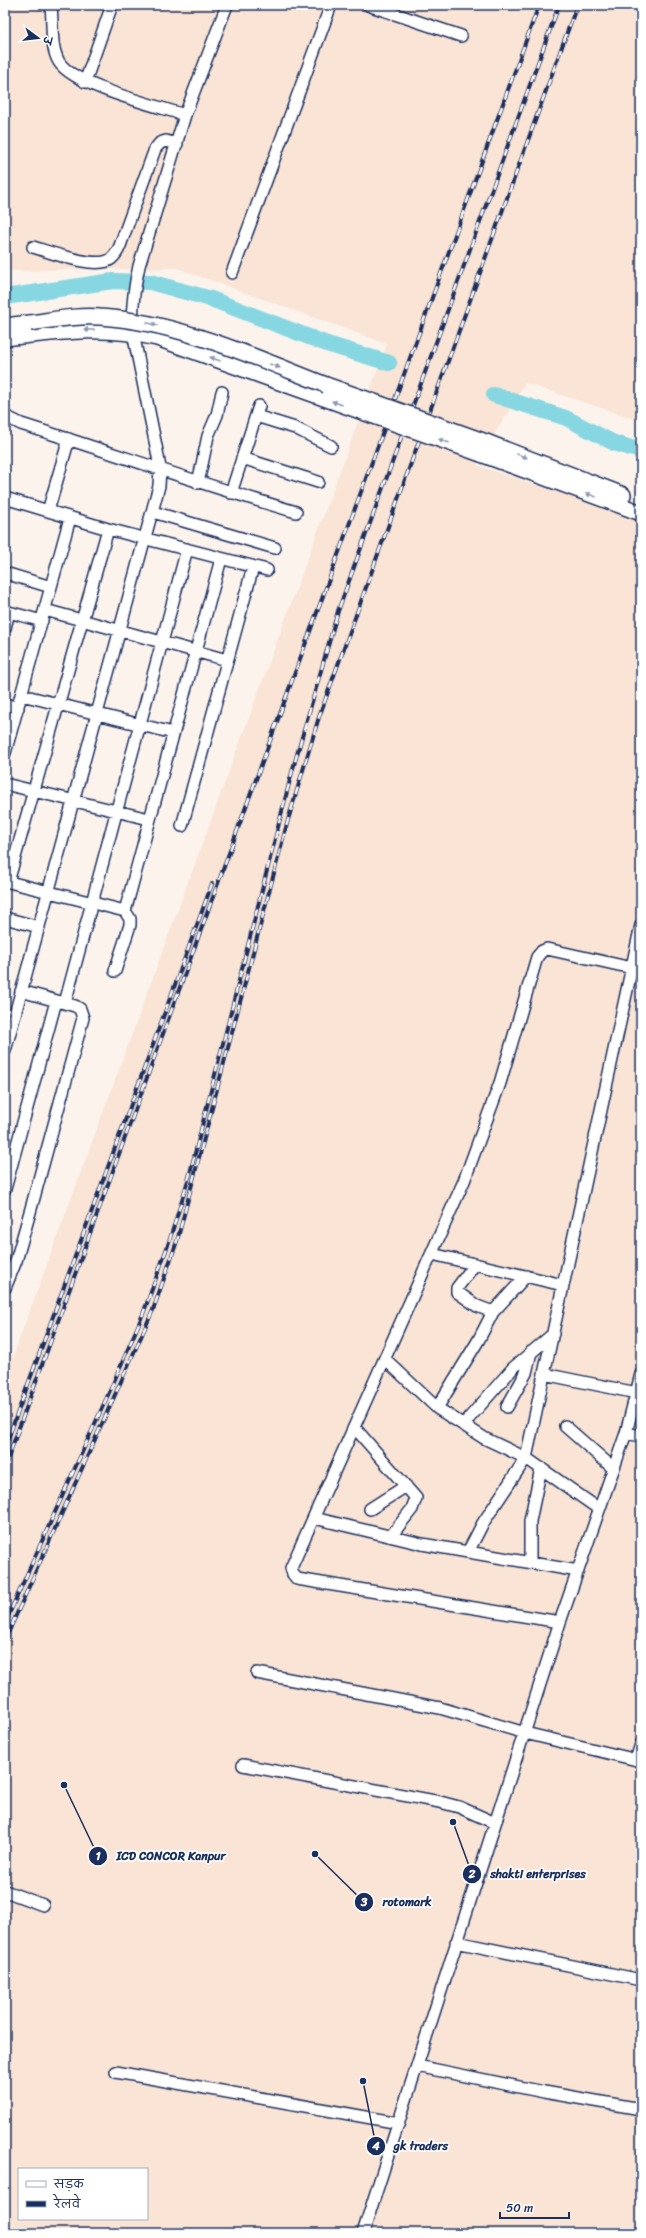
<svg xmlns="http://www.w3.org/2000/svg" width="646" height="2238" viewBox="0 0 646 2238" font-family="Sriracha,'Playpen Sans Deva',sans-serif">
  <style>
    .built { fill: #f9e4d5; fill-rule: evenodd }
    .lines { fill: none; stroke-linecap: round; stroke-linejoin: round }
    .river { stroke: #87d7e2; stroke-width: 16 }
    .street-casing { stroke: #1b2f5e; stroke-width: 14 }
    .secondary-casing { stroke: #1b2f5e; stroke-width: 18 }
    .street { stroke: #fff; stroke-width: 11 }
    .secondary { stroke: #fff; stroke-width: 15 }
    .rail-casing { stroke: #1b2f5e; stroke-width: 4 }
    .rail { stroke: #fff; stroke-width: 2.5; stroke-dasharray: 8; stroke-linecap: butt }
    .secondary-bridge-casing { stroke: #1b2f5e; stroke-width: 18; stroke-linecap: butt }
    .secondary-bridge { stroke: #fff; stroke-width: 15 }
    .oneway { fill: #8d97ae }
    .leader { fill: none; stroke: #1b2f5e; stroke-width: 1.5 }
    .callout-dot { fill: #1b2f5e; stroke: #fff; stroke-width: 1.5 }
    .mark-label { font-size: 12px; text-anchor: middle; font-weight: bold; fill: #fff }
    .callout-label { font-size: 12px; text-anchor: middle; font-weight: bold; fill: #1b2f5e; stroke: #fff; stroke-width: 3.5; stroke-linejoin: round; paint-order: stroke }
  </style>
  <rect width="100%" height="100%" fill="#fcf3ec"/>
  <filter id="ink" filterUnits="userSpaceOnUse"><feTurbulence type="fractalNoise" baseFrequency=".025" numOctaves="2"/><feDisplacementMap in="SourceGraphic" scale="8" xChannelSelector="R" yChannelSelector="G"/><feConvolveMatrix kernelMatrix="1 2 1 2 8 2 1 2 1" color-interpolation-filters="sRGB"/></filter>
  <g filter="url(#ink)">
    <path class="built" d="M5 5H641V421L525 383 476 465 641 520V2233H5V1378L387 344 177 268 5 271ZM19 2169H147V2219H19Z"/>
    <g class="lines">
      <path class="river" d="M5 297 113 281 150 282 211 299 327 344 389 363
        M494 395 566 418 614 443 641 451"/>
      <defs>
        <path id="street" d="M51 5C53 22 50 47 59 62 74 86 157 106 185 115
          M368 5 461 36
          M85 82 112 5
          M33 247C50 252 97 270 111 259 117 254 120 247 122 240L155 149 160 143 166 141 177 144
          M232 273 331 5
          M5 416 21 424C113 453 204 485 296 512
          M256 416 295 428 331 446
          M242 458 318 482
          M198 483 208 436 217 415 222 392
          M231 493 259 406
          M5 498 108 529 267 570
          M48 511 69 439
          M153 512 275 548
          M5 573 51 587
          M45 610 227 660
          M5 611 42 621
          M5 628 9 612
          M22 695 173 733
          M5 704 18 708
          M5 753 70 518
          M5 784 149 819
          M182 826 253 567
          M5 881 125 911 221 559
          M8 882 108 529
          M5 918 39 927
          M115 971 130 925V919L125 911
          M65 1003 187 549
          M5 1051 159 486 160 468 157 451 133 333C131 310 134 288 139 266L185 115 227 5
          M5 1189 56 1001
          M432 1254 563 1285
          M475 1264 457 1288V1292L477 1306 493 1312
          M5 1288 16 1261 32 1205 83 1018 80 1009 75 1006 21 991
          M385 1359 437 1408 484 1438 526 1458 599 1509
          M544 1374 641 925
          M507 1407 526 1373 531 1352
          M437 1408 478 1341 493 1312 526 1276
          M463 1425 513 1368 553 1334
          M565 1426 613 1468
          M355 1428 416 1498 412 1509 391 1536
          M626 1433 641 1436
          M370 1509 406 1486
          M314 1518 422 1544 578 1571
          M468 1552 483 1523 526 1458 544 1374 637 1393
          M530 1563V1521L541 1468
          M560 1622 297 1579 293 1574 291 1568 464 1181 500 1083 537 957 542 951 547 949 632 968
          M257 1673 440 1708 525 1733 641 1761
          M636 1760 641 1744
          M243 1765 440 1802 459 1807 495 1823
          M5 1891 43 1905
          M456 1942 641 1980
          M417 2066 544 2092 641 2109
          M116 2072 399 2123
          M363 2233 560 1622 626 1433 641 1374"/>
        <path id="secondary" d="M5 326 30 323
          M5 338C59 332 103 325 157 338L374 416
          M326 385 380 404
          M486 442 623 495
          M481 454 641 513"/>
      </defs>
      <use href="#street" class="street-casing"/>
      <use href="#secondary" class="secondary-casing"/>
      <use href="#street" class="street"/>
      <use href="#secondary" class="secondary"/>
      <defs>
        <path id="rail" d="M5 1447 212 884
          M5 1466 539 5
          M5 1623 112 1386 143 1314 168 1245 189 1177 292 772 338 611 559 5
          M5 1640 153 1310 177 1241 288 820 319 717 577 5"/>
      </defs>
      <use href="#rail" class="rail-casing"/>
      <use href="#rail" class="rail"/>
      <defs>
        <path id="secondary-bridge" d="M30 323C53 320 77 315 100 317 178 322 254 357 326 385
          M380 404 486 442
          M374 416 481 454"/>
      </defs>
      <use href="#secondary-bridge" class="secondary-bridge-casing"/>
      <use href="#secondary-bridge" class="secondary-bridge"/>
    </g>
    <defs><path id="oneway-solid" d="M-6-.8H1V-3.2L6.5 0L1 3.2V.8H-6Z"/></defs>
    <g class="oneway">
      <use href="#oneway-solid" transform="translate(152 324) rotate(15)"/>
      <use href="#oneway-solid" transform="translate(89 330) rotate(178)"/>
      <use href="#oneway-solid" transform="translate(215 359) rotate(-160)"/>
      <use href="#oneway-solid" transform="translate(275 366) rotate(20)"/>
      <use href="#oneway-solid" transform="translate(337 403) rotate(-160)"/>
      <use href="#oneway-solid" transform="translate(444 441) rotate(-160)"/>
      <use href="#oneway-solid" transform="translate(522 456) rotate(21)"/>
      <use href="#oneway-solid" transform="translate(591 495) rotate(-160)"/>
    </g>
  </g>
  <path class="leader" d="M64 1785L98 1856M453 1822L472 1874M315 1854L364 1902M363 2081L376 2146"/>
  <g class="callout-dot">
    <circle cx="64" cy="1785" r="4"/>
    <circle cx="453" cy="1822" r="4"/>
    <circle cx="315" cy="1854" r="4"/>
    <circle cx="363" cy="2081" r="4"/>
    <circle cx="98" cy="1856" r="10"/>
    <circle cx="472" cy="1874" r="10"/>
    <circle cx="364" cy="1902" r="10"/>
    <circle cx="376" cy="2146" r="10"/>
  </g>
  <g class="mark-label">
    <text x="98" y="1860">1</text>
    <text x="472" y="1878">2</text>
    <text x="364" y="1906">3</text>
    <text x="376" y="2150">4</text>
  </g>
  <g class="callout-label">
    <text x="171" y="1860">ICD CONCOR Kanpur</text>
    <text x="538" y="1878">shakti enterprises</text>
    <text x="407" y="1906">rotomark</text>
    <text x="421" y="2150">gk traders</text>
  </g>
  <rect width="646" height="2238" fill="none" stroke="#fff" stroke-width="20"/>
  <rect x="10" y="10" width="626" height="2218" fill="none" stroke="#1b2f5e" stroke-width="1.5" filter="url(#ink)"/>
  <rect x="18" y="2168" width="130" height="52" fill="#ffffff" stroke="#a4acbf"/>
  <rect x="26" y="2181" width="20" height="6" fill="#ffffff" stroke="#a4acbf"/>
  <text x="54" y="2188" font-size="12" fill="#1b2f5e">सड़क</text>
  <rect x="26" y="2201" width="20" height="6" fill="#1b2f5e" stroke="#a4acbf"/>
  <text x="54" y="2208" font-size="12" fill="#1b2f5e">रेलवे</text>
  <g transform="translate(38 38) rotate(105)" stroke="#ffffff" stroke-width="3" paint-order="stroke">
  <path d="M0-3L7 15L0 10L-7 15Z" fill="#1b2f5e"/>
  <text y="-6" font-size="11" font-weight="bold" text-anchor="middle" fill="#1b2f5e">उ</text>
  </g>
  <path d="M500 2212v6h69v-6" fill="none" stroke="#1b2f5e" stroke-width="2"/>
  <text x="506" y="2212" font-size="12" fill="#1b2f5e" stroke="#ffffff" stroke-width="3" paint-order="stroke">50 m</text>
</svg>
